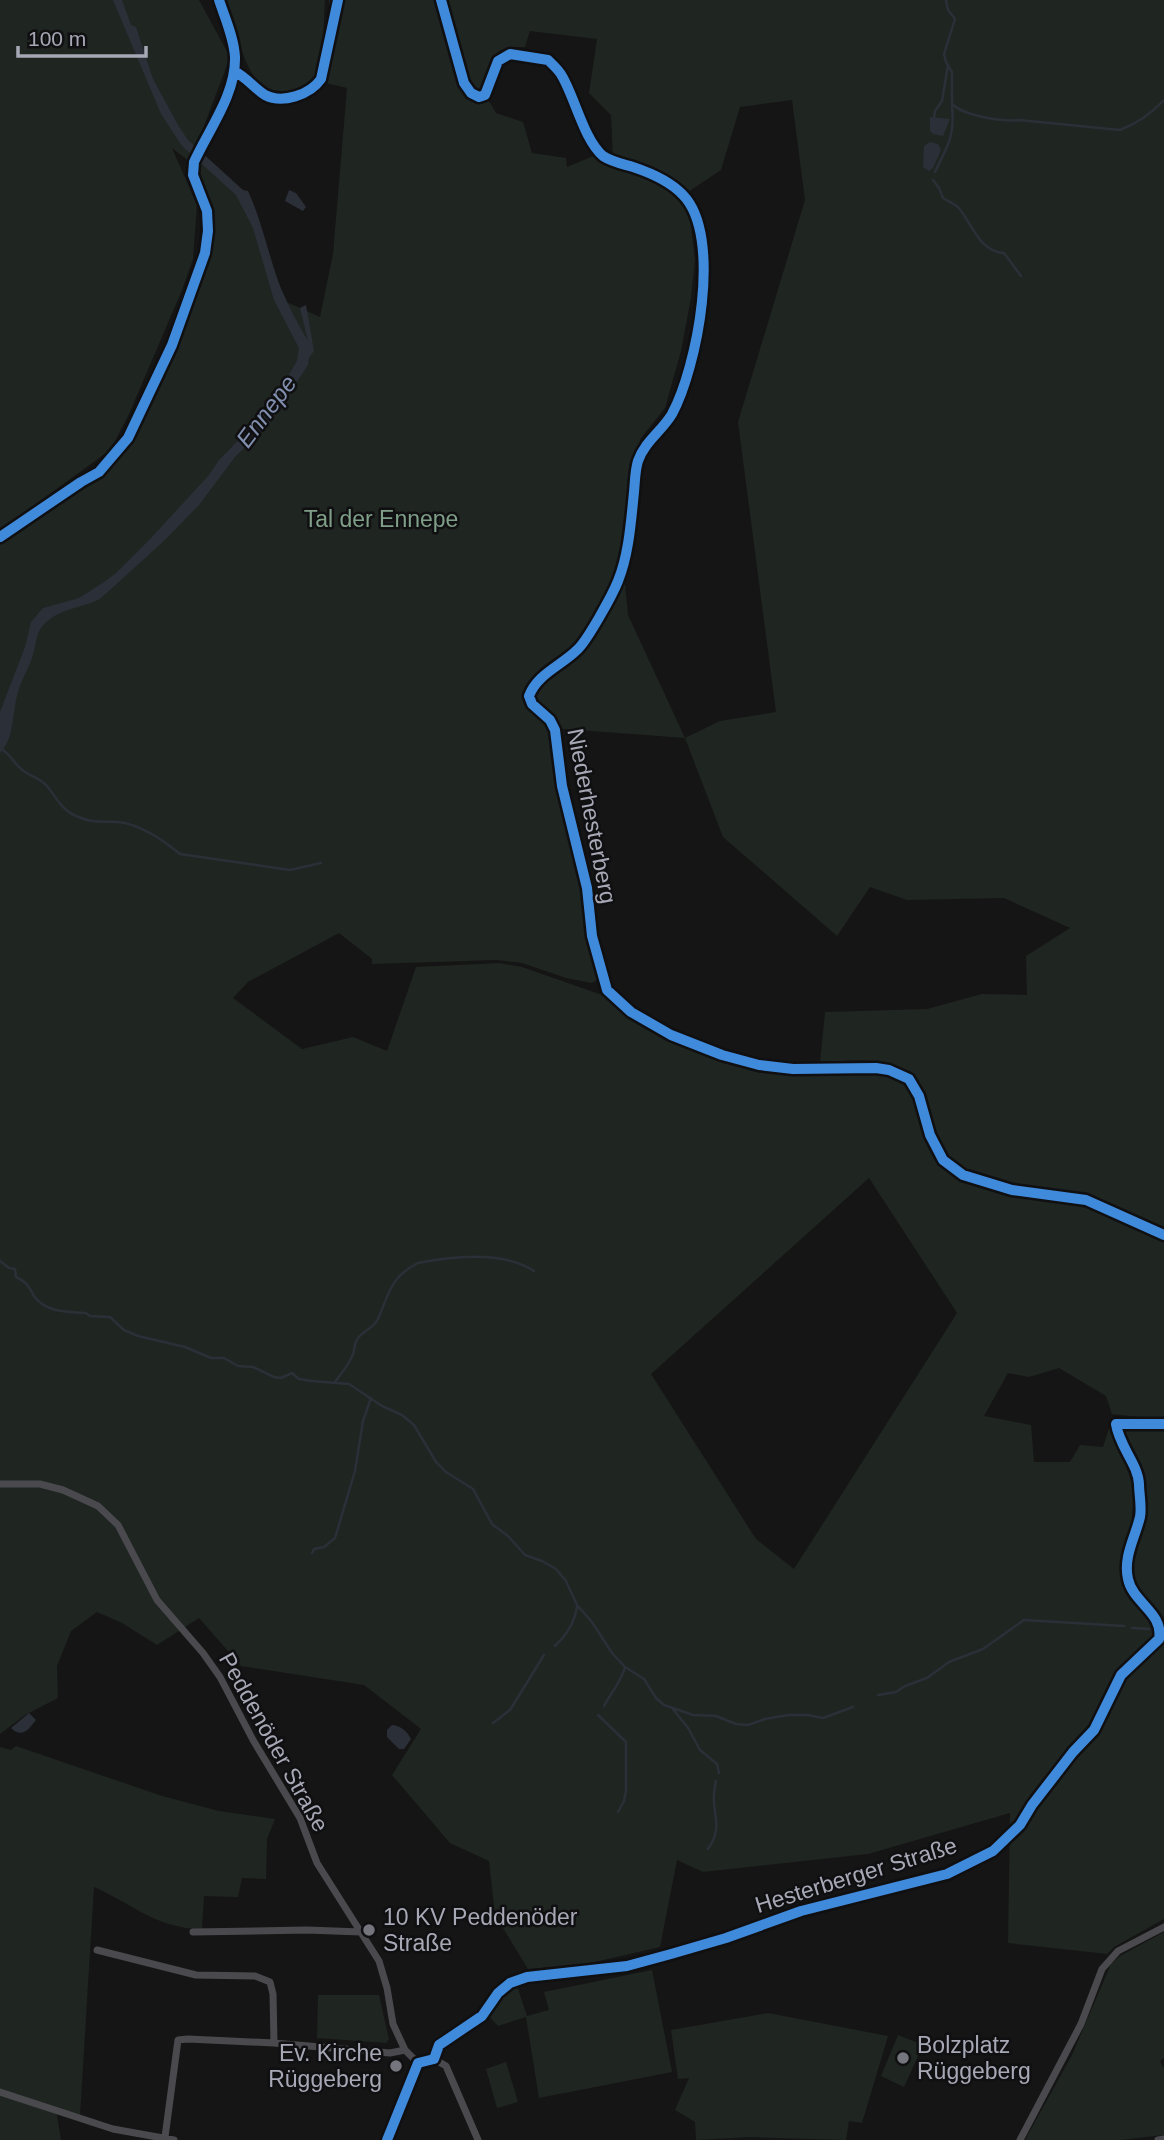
<svg xmlns="http://www.w3.org/2000/svg" width="1164" height="2140" viewBox="0 0 1164 2140" font-family="Arial,sans-serif">
  <style>
    .green { fill: #1f2521; fill-rule: evenodd }
    .water { fill: #2b2f38 }
    .lines { fill: none; stroke-linecap: round; stroke-linejoin: round }
    .stream { stroke: #2b2f38; stroke-width: 2.5 }
    .street { stroke: #4a4a4e; stroke-width: 7 }
    .secondary { stroke: #49494c; stroke-width: 10 }
    .cycleway-casing { stroke: #100f11; stroke-width: 15 }
    .cycleway { stroke: #408adc; stroke-width: 10 }
    .poi-dot { fill: #74757d; stroke: #100f11; stroke-width: 2.5 }
    .labels { text-anchor: middle; dominant-baseline: central; stroke-width: 5; stroke-linejoin: round; paint-order: stroke }
    .park-label { font-size: 23px; fill: #7f9f88; stroke: #100f11 }
    .street-label { font-size: 23px; fill: #a7a8b5; stroke: #100f11 }
    .poi-label { font-size: 23px; fill: #a7a8b5; stroke: #100f11; text-anchor: start }
    .water-label { font-size: 24px; font-style: italic; fill: #808fae; stroke: #100f11 }
  </style>
  <rect width="100%" height="100%" fill="#151515"/>
  <path class="green" d="M0 0H199L230 57 195 150 246 199 280 299 320 317 333 254 347 88 326 83 330 63 329 0H440L463 84 470 94 479 98 486 96 496 113 523 122 532 153 566 158 567 167 596 155 612 163 643 172 674 188 682 196 688 211 691 227 695 260 691 298 681 351 665 408 641 438 631 467 621 543 628 615 685 738 720 721 776 712 738 422 805 200 792 100 740 107 721 170 685 194C666 174 639 167 613 159L611 115 589 93 597 39 530 31 525 47H509L499 51 484 95 479 96 471 92 465 82 442 0H1164V1233C1139 1221 1112 1206 1085 1198 1047 1186 1001 1195 964 1175 914 1147 940 1066 874 1061 856 1059 837 1062 820 1063L825 1012 927 1009 982 994 1027 995 1026 956 1070 928 1004 898 907 900 870 887 837 936 723 837 685 738 552 728 559 787 585 887 590 936 599 979 592 983 566 978 522 963 497 960 372 964V959L339 933 248 982 233 998 302 1049 353 1037 387 1051 416 967 499 963 522 967 605 996 631 1015 670 1036 723 1058 760 1068 790 1072H876L906 1083 917 1097 928 1136 942 1161 962 1177 1013 1192 1085 1201 1164 1237V1416L1158 1419 1112 1414 1106 1396 1059 1368 1029 1377 1008 1373 984 1416 1031 1425 1034 1462H1070L1080 1445 1103 1447 1109 1428 1120 1448 1134 1485 1131 1532 1124 1562 1128 1592 1152 1618 1156 1628 1155 1637 1149 1647 1131 1659 1116 1675 1092 1728 1058 1766 1084 1748 1099 1727 1123 1677 1160 1644C1164 1604 1143 1613 1134 1588 1123 1558 1144 1529 1143 1497 1143 1490 1143 1482 1141 1476 1135 1460 1122 1448 1125 1431L1131 1427 1164 1428V1919L1114 1947 1107 1954 1008 1943 1010 1813 868 1854 703 1872 677 1860 660 1947 582 1965 528 1969 495 1915 489 1861 450 1843 392 1775 421 1729 364 1685 241 1666 199 1618 157 1645 122 1623 97 1612 71 1631 57 1666 58 1698 25 1715 0 1734V543L42 514 79 480 90 482 120 458 139 423 169 362 202 274 211 225 206 204 195 166 172 148 197 205 193 259 182 290 129 414 115 441 106 453 0 530ZM869 1178 957 1313 794 1569 756 1539 651 1374Z
    M227 0H325L322 63 315 81C309 84 302 89 295 91 245 106 239 32 227 0Z
    M16 1746 162 1796 219 1811 275 1819 267 1839 266 1879 242 1878 238 1897 204 1896 202 1929C157 1929 133 1904 94 1887L80 2115 56 2109 61 2140H0V1747L11 1750Z
    M1164 1932V2058L1160 2061 1164 2069V2135L1120 2140H1025L1072 2055 1111 1964 1120 1956Z
    M652 1970 672 2072 539 2098 526 2017 498 2026 488 2015 499 2000 517 1986 527 2016 549 2010 544 1992Z
    M318 1995H379L389 2039 386 2043 317 2038Z
    M768 2013 888 2036 862 2123 849 2121 846 2140 750 2137 696 2140 695 2122 675 2110 689 2078 678 2079 671 2030Z
    M898 2035 923 2045 904 2087 881 2076Z
    M506 2062 518 2102 497 2108 486 2069Z"/>
  <path class="water" d="M113 0H122L131 25 136 27 153 79 178 125 188 140 243 190 248 191C262 221 268 254 280 286 288 305 297 323 308 341L300 308 306 305 314 351 309 358 308 365 269 424 235 457 199 505 165 540 100 599C84 607 65 608 50 619 37 628 37 638 34 651 31 665 22 678 18 692 12 711 15 738 0 753V712L25 647 31 622 43 608 79 598 101 584 115 574 152 537 209 475 219 460 256 422 284 383 297 361 299 348 274 300 253 228 236 195 182 146 161 114Z
    M930 117 950 119 943 136 933 134 930 131Z
    M930 142 938 144 941 150 933 168 929 171 923 167 924 146Z
    M289 190 296 193 306 207 303 211 285 201Z
    M29 1713 36 1720C29 1729 22 1739 11 1728Z
    M392 1725C401 1726 407 1731 411 1739L404 1749H399L387 1737V1730Z"/>
  <g class="lines">
    <path class="stream" d="M946 0 948 10 955 19 944 54 946 62 952 72V104C964 116 1004 122 1019 120L1120 130C1138 123 1151 114 1164 100
      M934 118 935 111 942 101 948 65
      M935 172C948 145 955 136 952 106
      M933 180 939 188 943 198C948 201 953 203 958 207 972 223 979 252 1004 253L1021 276
      M0 748C9 753 12 760 19 767 26 775 38 777 46 785 56 796 61 810 76 816 94 824 100 821 118 822 140 824 163 840 180 854L290 870 321 863
      M0 1261 9 1268 15 1269 16 1277C27 1282 28 1286 34 1296 46 1313 69 1312 86 1313L90 1316 110 1317 124 1330 138 1336 185 1347 211 1358H224L238 1366 253 1367 274 1377 281 1378 292 1373 299 1379 311 1381 349 1384 382 1406 402 1415 414 1425 436 1462 446 1472 473 1489 492 1524 508 1536 525 1555 542 1561 556 1569 566 1581 577 1605 592 1622 612 1653 625 1667 644 1679 656 1698 664 1705 693 1715 716 1716 736 1724 748 1725 765 1719 788 1715H808L823 1718 853 1707
      M335 1382C341 1373 350 1364 353 1354 355 1348 354 1343 358 1338 364 1330 373 1329 378 1319 389 1294 390 1277 418 1263 453 1256 502 1250 534 1271
      M312 1553 314 1549 324 1547 335 1538 355 1471 363 1421 371 1398
      M1132 1628 1149 1629
      M1163 1635H1164
      M555 1646C567 1634 574 1624 577 1607
      M878 1695 896 1692 905 1686 927 1678 949 1662 983 1649 1024 1620 1124 1626
      M604 1706C611 1693 621 1682 625 1667
      M673 1709 688 1728 700 1750 717 1764 719 1773
      M598 1715 626 1742V1791L624 1801 618 1812
      M493 1723 510 1710 544 1655
      M708 1849C726 1824 708 1811 716 1781"/>
    <path class="street" d="M441 0 464 83 471 93 479 97 485 95 498 61 510 54 548 60C553 65 559 70 562 76 575 98 584 140 603 156 612 162 623 164 633 167 651 173 670 181 683 195 723 236 697 368 672 414 662 431 645 441 638 461 635 470 635 482 634 492 631 521 629 554 618 581 612 596 588 639 578 649 561 666 537 674 529 696L532 704 550 720 555 730 562 786 587 888 592 936 607 990 631 1012 671 1035 722 1055 759 1065 793 1069 876 1068 889 1070 909 1079 919 1096 930 1135 943 1160 963 1175 1012 1190 1086 1200 1164 1235
      M234 71C246 77 254 88 265 95 282 104 310 95 321 79L338 0
      M0 1484H40L63 1490 98 1506 118 1525 157 1600 203 1653 220 1677 253 1740 300 1818 317 1863 379 1961 387 1988 393 2024 405 2050 418 2063
      M193 1932 307 1930 361 1932
      M97 1950 196 1975 255 1976 270 1982 273 1994 274 2043
      M434 2059 439 2045 482 2016 498 1993 510 1983 527 1977 627 1966 671 1954 726 1938 801 1911 947 1874 993 1851 1020 1825 1032 1805 1073 1752 1094 1730 1121 1675 1159 1639C1164 1613 1133 1603 1128 1579 1123 1557 1135 1538 1140 1517 1142 1507 1139 1494 1139 1484 1138 1464 1119 1446 1116 1424H1164
      M418 2063 434 2059 446 2066 478 2140
      M0 2092 113 2129 174 2140
      M165 2137 178 2040 188 2039 274 2043 390 2053 405 2050
      M387 2140 418 2063
      M1020 2140 1081 2024 1102 1969 1118 1951 1164 1927
      M1158 2140 1164 2139"/>
    <path class="secondary" d="M0 537 81 482 99 472 128 438 172 345 205 253 208 231 207 211 193 175 194 162C209 129 236 94 235 57 234 38 225 18 219 0"/>
    <defs>
      <path id="cycleway" d="M441 0 464 83 471 93 479 97 485 95 498 61 510 54 548 60C553 65 559 70 562 76 575 98 584 140 603 156 612 162 623 164 633 167 651 173 670 181 683 195 723 236 697 368 672 414 662 431 645 441 638 461 635 470 635 482 634 492 631 521 629 554 618 581 612 596 588 639 578 649 561 666 537 674 529 696L532 704 550 720 555 730 562 786 587 888 592 936 607 990 631 1012 671 1035 722 1055 759 1065 793 1069 876 1068 889 1070 909 1079 919 1096 930 1135 943 1160 963 1175 1012 1190 1086 1200 1164 1235
        M234 71C246 77 254 88 265 95 282 104 310 95 321 79L338 0
        M0 537 81 482 99 472 128 438 172 345 205 253 208 231 207 211 193 175 194 162C209 129 236 94 235 57 234 38 225 18 219 0
        M387 2140 418 2063 434 2059 439 2045 482 2016 498 1993 510 1983 527 1977 627 1966 671 1954 726 1938 801 1911 947 1874 993 1851 1020 1825 1032 1805 1073 1752 1094 1730 1121 1675 1159 1639C1164 1613 1133 1603 1128 1579 1123 1557 1135 1538 1140 1517 1142 1507 1139 1494 1139 1484 1138 1464 1119 1446 1116 1424H1164"/>
    </defs>
    <use href="#cycleway" class="cycleway-casing"/>
    <use href="#cycleway" class="cycleway"/>
  </g>
  <g class="poi-dot">
    <circle cx="369" cy="1930" r="7"/>
    <circle cx="903" cy="2058" r="7"/>
    <circle cx="396" cy="2066" r="7"/>
  </g>
  <g class="labels">
    <g class="park-label">
      <text x="381" y="519">Tal der Ennepe</text>
    </g>
    <g class="street-label">
      <text transform="translate(592 816) rotate(79)">Niederhesterberg</text>
      <text transform="translate(274 1742) rotate(61)">Peddenöder Straße</text>
      <text transform="translate(856 1875) rotate(-17)">Hesterberger Straße</text>
    </g>
    <g class="poi-label">
      <text x="383" y="1917">10 KV Peddenöder<tspan x="383" dy="26">Straße</tspan></text>
      <text x="917" y="2045">Bolzplatz<tspan x="917" dy="26">Rüggeberg</tspan></text>
      <text x="382" y="2053" text-anchor="end">Ev. Kirche<tspan x="382" dy="26">Rüggeberg</tspan></text>
    </g>
    <g class="water-label">
      <text transform="translate(266 411) rotate(-53)">Ennepe</text>
    </g>
  </g>
  <path d="M18 46v10h128v-10" fill="none" stroke="#a7a8b5" stroke-width="3.5"/>
  <text x="28" y="46" font-size="21" fill="#a7a8b5" stroke="#100f11" stroke-width="5" paint-order="stroke">100 m</text>
</svg>
